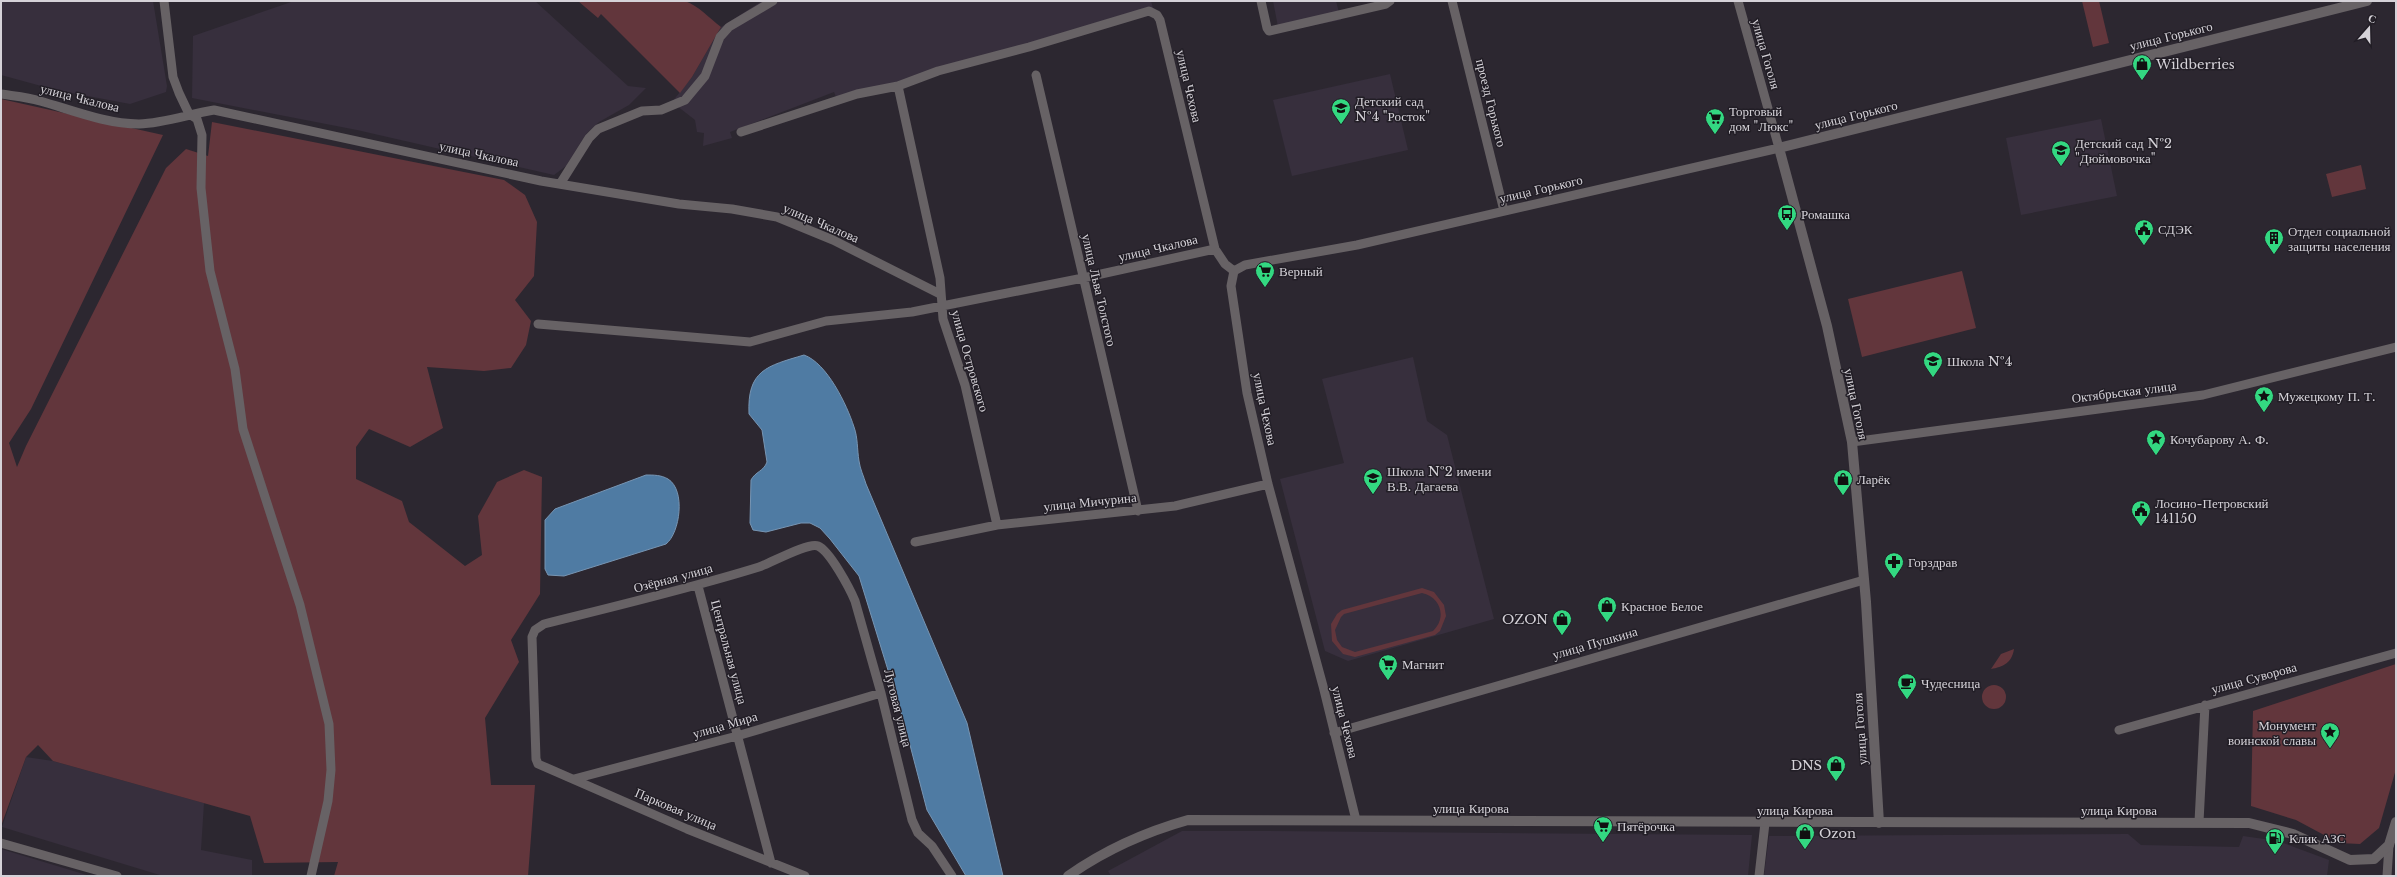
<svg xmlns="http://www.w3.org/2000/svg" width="2397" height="877" viewBox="0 0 2397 877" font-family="'Libre Baskerville',serif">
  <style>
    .built { fill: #372f3d }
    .green { fill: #62363c; fill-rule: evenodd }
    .water { fill: #4f7ba3; stroke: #7795b3 }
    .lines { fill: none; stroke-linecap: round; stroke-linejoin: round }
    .minor { stroke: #676265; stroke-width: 9 }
    .tertiary { stroke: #676265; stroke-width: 10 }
    .labels { text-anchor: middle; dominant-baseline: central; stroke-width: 3; stroke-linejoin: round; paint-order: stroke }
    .street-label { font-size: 13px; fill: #d5d2d8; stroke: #221e26 }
    .poi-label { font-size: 13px; fill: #d5d2d8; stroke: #221e26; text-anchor: start }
  </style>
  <rect width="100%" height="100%" fill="#2c2730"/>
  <path class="built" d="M1 1H153L167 86 166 92 130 104 56 90 1 75Z
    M294 1H535L628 86 646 88 629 105 599 122 586 134 566 166 554 175 357 130 192 98 193 36Z
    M762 1H1151L1153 8 899 82 836 97 834 92 730 132 732 138 703 146 704 133 697 132 695 120 672 102 692 77 721 27Z
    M1273 1H1336L1341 20 1279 32Z
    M1390 74 1408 150 1292 176 1273 100Z
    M2101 119 2117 196 2021 215 2006 138Z
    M1413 357 1427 421 1447 435 1494 619 1348 661 1325 651 1280 479 1344 463 1322 379Z
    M26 757 53 761 204 803 201 850 252 860V876H163L2 827Z
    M1182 831H1264L1752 835 1748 876H1111L1108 871Z
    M2128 834 2141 845 2239 847 2243 836 2278 841 2329 860 2327 876H1764L1769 836Z
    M1 849 90 876H1Z"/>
  <path class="green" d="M578 1H685C699 6 709 18 721 27L692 77 680 93 601 14 598 18Z
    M2082 1H2099L2109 43 2093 47Z
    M1 99 163 135 31 409 9 443 17 467 26 446 166 168 186 149 208 156 212 122 504 180 525 195 537 222 534 276 515 300 531 321 526 345 511 368 484 371 427 367 443 428 410 447 369 429 356 447V479L402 501 409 522 465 566 482 555 478 516 497 482 524 470 542 477 540 594 511 640 519 662 485 718 491 785H535L528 876H334L338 862 264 863 250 816 53 761 38 745 26 757 1 826Z
    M2361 165 2366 189 2332 197 2326 174Z
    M1962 271 1976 328 1862 357 1848 299Z
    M1422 588 1434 592 1444 605 1446 616 1440 631 1435 635 1355 657 1343 654 1332 641 1331 624 1337 614 1342 610ZM1422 593C1441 597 1447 618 1433 631L1355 652 1342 647 1337 640 1335 630 1341 617 1344 614Z
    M2014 649C2012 663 2003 667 1991 669L2001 654Z
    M2396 664V769L2379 828 2360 844 2339 843 2296 820 2251 806 2253 711Z
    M1982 697a12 12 0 1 1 24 0a12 12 0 1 1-24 0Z"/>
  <path class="water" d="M804 355C827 363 847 405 854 427 858 438 857 449 859 461 860 469 864 477 866 484L967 723 1003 876H966L927 810 904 722 859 576 830 539 820 528 810 523H801L766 532 753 530 750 523 751 480C755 472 764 471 767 462L762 430 749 414C747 370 767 366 804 355Z
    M646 475C654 475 661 475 668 479 686 490 680 533 666 544L564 576 548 575 545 569V520L555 509Z"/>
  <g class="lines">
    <path class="minor" d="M164 1 173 77 179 93 189 114 197 119 202 135 201 188 210 271 235 369 243 429 300 605 329 724 331 770 328 801 311 876
      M1261 1 1267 28 1269 31 1386 4 1390 1
      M1452 1 1504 211
      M1036 75 1138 511
      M898 86 940 278 943 319 965 385 997 525
      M1 94C14 96 28 97 40 101 72 110 106 124 139 124 165 123 189 114 214 110L541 181 679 204 732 209 777 217 833 240 940 294
      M741 132 857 94 898 86 938 71 1029 47 1149 11 1157 15 1160 20 1215 249 1225 264 1234 271
      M560 184 589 138 598 129 642 111 661 110 685 100 705 76 720 37 729 27 773 1
      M1234 271 1245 265 1357 245 1779 148 1738 1
      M1234 271 1231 286 1247 393 1268 484 1323 686 1356 820
      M538 324 750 342 826 321 912 312 1083 278 1215 249
      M1852 442 2203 395 2396 347
      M915 542 997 525 1175 506 1268 484
      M698 586 771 863
      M2119 730 2396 653
      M1334 733 1864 580
      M574 779 737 736 881 693
      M2199 822 2205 705
      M1 843 117 876
      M805 876 687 829 538 764 536 759 532 637 535 630 544 624C616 606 688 589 759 567 771 563 808 542 818 546 830 551 850 589 855 601L881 693 912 820 918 833 932 846 952 876
      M1759 876 1765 823
      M2387 876 2389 845"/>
    <path class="tertiary" d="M1879 823 1866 602 1852 442 1827 326 1779 148 2367 1
      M1068 876C1105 850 1145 832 1188 820L2249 823 2293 834 2350 860 2374 859 2389 845 2396 822"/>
  </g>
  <defs>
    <symbol id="shop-pin" viewBox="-11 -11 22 30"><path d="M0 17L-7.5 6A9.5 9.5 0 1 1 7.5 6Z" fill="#33d881" stroke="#221e26"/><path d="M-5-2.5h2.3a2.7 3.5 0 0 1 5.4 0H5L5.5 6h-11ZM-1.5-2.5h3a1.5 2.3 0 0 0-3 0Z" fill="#111"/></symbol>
    <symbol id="school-pin" viewBox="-11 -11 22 30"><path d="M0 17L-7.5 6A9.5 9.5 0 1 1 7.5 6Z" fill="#33d881" stroke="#221e26"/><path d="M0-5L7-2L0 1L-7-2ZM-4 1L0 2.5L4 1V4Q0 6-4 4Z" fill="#111"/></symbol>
    <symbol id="supermarket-pin" viewBox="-11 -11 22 30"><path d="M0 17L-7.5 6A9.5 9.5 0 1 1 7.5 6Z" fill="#33d881" stroke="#221e26"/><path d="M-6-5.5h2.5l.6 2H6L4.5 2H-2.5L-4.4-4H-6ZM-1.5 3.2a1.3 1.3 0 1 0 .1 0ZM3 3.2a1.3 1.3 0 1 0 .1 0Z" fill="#111"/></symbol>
    <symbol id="bus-pin" viewBox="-11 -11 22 30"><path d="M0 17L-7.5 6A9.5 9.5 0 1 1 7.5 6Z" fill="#33d881" stroke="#221e26"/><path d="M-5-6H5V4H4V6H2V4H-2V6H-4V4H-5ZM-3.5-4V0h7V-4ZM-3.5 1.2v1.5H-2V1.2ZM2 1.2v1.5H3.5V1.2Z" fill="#111"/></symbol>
    <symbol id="civic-pin" viewBox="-11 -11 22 30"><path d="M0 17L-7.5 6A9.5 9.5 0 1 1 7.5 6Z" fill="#33d881" stroke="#221e26"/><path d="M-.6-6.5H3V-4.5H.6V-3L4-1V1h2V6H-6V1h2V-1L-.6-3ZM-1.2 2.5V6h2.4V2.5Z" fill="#111"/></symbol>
    <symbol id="building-pin" viewBox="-11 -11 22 30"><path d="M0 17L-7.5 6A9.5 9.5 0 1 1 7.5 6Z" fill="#33d881" stroke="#221e26"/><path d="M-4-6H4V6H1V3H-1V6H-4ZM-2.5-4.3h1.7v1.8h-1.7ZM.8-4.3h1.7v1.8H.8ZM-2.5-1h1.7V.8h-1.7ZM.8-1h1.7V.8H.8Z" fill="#111"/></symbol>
    <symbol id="sight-pin" viewBox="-11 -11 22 30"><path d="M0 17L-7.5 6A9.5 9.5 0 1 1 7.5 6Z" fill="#33d881" stroke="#221e26"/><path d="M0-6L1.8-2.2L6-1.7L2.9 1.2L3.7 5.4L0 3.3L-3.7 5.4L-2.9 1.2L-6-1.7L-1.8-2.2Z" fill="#111"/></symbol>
    <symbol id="pharmacy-pin" viewBox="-11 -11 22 30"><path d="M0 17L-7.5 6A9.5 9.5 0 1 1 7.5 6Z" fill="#33d881" stroke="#221e26"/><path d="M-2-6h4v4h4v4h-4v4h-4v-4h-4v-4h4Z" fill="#111"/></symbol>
    <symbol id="cafe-pin" viewBox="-11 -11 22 30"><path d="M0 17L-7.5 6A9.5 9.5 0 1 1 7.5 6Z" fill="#33d881" stroke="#221e26"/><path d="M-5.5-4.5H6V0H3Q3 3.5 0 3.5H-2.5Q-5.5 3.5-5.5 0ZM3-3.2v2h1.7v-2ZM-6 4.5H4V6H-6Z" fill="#111"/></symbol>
    <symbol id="fuel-pin" viewBox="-11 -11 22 30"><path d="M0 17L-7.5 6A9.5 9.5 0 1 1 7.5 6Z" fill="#33d881" stroke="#221e26"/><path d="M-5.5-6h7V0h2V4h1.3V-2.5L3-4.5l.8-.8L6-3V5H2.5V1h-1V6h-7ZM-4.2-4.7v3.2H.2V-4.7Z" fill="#111"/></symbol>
  </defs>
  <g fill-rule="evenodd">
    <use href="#shop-pin" x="2131" y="53" width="22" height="30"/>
    <use href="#school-pin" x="1330" y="97" width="22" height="30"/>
    <use href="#supermarket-pin" x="1704" y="107" width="22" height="30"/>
    <use href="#school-pin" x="2050" y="139" width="22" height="30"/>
    <use href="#bus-pin" x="1776" y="203" width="22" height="30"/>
    <use href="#civic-pin" x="2133" y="218" width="22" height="30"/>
    <use href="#building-pin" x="2263" y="227" width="22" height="30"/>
    <use href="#supermarket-pin" x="1254" y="260" width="22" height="30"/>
    <use href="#school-pin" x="1922" y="350" width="22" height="30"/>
    <use href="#sight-pin" x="2253" y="385" width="22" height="30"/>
    <use href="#sight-pin" x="2145" y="428" width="22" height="30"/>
    <use href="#school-pin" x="1362" y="467" width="22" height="30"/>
    <use href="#shop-pin" x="1832" y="468" width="22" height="30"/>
    <use href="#civic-pin" x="2130" y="499" width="22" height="30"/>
    <use href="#pharmacy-pin" x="1883" y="551" width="22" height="30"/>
    <use href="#shop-pin" x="1596" y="595" width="22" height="30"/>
    <use href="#shop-pin" x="1551" y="608" width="22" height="30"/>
    <use href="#supermarket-pin" x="1377" y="653" width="22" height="30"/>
    <use href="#cafe-pin" x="1896" y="672" width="22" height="30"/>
    <use href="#sight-pin" x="2319" y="721" width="22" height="30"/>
    <use href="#shop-pin" x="1825" y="754" width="22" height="30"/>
    <use href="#supermarket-pin" x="1592" y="815" width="22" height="30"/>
    <use href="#shop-pin" x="1794" y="822" width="22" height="30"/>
    <use href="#fuel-pin" x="2264" y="827" width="22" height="30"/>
  </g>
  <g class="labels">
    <g class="street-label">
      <text transform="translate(2171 36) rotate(-14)">улица Горького</text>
      <text transform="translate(1766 54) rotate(74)">улица Гоголя</text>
      <text transform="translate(1189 86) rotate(77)">улица Чехова</text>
      <text transform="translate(80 98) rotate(14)">улица Чкалова</text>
      <text transform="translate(1491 103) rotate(76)">проезд Горького</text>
      <text transform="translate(1856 115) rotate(-14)">улица Горького</text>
      <text transform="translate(479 154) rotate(12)">улица Чкалова</text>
      <text transform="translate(1541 189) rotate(-13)">улица Горького</text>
      <text transform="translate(821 223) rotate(23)">улица Чкалова</text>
      <text transform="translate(1158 248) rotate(-13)">улица Чкалова</text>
      <text transform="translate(1099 290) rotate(77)">улица Льва Толстого</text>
      <text transform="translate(970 361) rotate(74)">улица Островского</text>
      <text transform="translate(2124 392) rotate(-7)">Октябрьская улица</text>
      <text transform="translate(1856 404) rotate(78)">улица Гоголя</text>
      <text transform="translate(1265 409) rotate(78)">улица Чехова</text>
      <text transform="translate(1090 502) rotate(-6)">улица Мичурина</text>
      <text transform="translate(673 578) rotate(-15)">Озёрная улица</text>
      <text transform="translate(1595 643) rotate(-16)">улица Пушкина</text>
      <text transform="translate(729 652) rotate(75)">Центральная улица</text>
      <text transform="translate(2254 678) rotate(-15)">улица Суворова</text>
      <text transform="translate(898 708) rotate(76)">Луговая улица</text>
      <text transform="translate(1345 722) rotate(76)">улица Чехова</text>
      <text transform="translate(725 725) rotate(-16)">улица Мира</text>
      <text transform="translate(1860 729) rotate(-94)">улица Гоголя</text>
      <text x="1471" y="808">улица Кирова</text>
      <text transform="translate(676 809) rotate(23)">Парковая улица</text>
      <text x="1795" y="810">улица Кирова</text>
      <text x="2119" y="810">улица Кирова</text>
    </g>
    <g class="poi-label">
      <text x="2156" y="64">Wildberries</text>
      <text x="1355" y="101">Детский сад<tspan x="1355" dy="15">№4 "Росток"</tspan></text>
      <text x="1729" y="111">Торговый<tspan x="1729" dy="15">дом "Люкс"</tspan></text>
      <text x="2075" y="143">Детский сад №2<tspan x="2075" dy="15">"Дюймовочка"</tspan></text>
      <text x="1801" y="214">Ромашка</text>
      <text x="2158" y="229">СДЭК</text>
      <text x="2288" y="231">Отдел социальной<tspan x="2288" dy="15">защиты населения</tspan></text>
      <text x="1279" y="271">Верный</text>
      <text x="1947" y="361">Школа №4</text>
      <text x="2278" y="396">Мужецкому П. Т.</text>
      <text x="2170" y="439">Кочубарову А. Ф.</text>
      <text x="1387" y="471">Школа №2 имени<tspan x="1387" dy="15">В.В. Дагаева</tspan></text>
      <text x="1857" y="479">Ларёк</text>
      <text x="2155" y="503">Лосино-Петровский<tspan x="2155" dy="15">141150</tspan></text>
      <text x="1908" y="562">Горздрав</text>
      <text x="1621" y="606">Красное Белое</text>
      <text x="1548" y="619" text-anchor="end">OZON</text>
      <text x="1402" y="664">Магнит</text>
      <text x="1921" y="683">Чудесница</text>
      <text x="2316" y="725" text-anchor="end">Монумент<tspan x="2316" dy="15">воинской славы</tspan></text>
      <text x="1822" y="765" text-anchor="end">DNS</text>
      <text x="1617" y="826">Пятёрочка</text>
      <text x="1819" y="833">Ozon</text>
      <text x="2289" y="838">Клик АЗС</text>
    </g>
  </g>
  <rect width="2397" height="877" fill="none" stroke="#d5d2d8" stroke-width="4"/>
  <g transform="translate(2369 28) rotate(20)" stroke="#221e26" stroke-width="3" paint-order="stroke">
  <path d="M0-3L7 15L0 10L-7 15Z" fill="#d5d2d8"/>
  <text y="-6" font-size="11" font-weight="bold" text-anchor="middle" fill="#d5d2d8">С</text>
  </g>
</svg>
